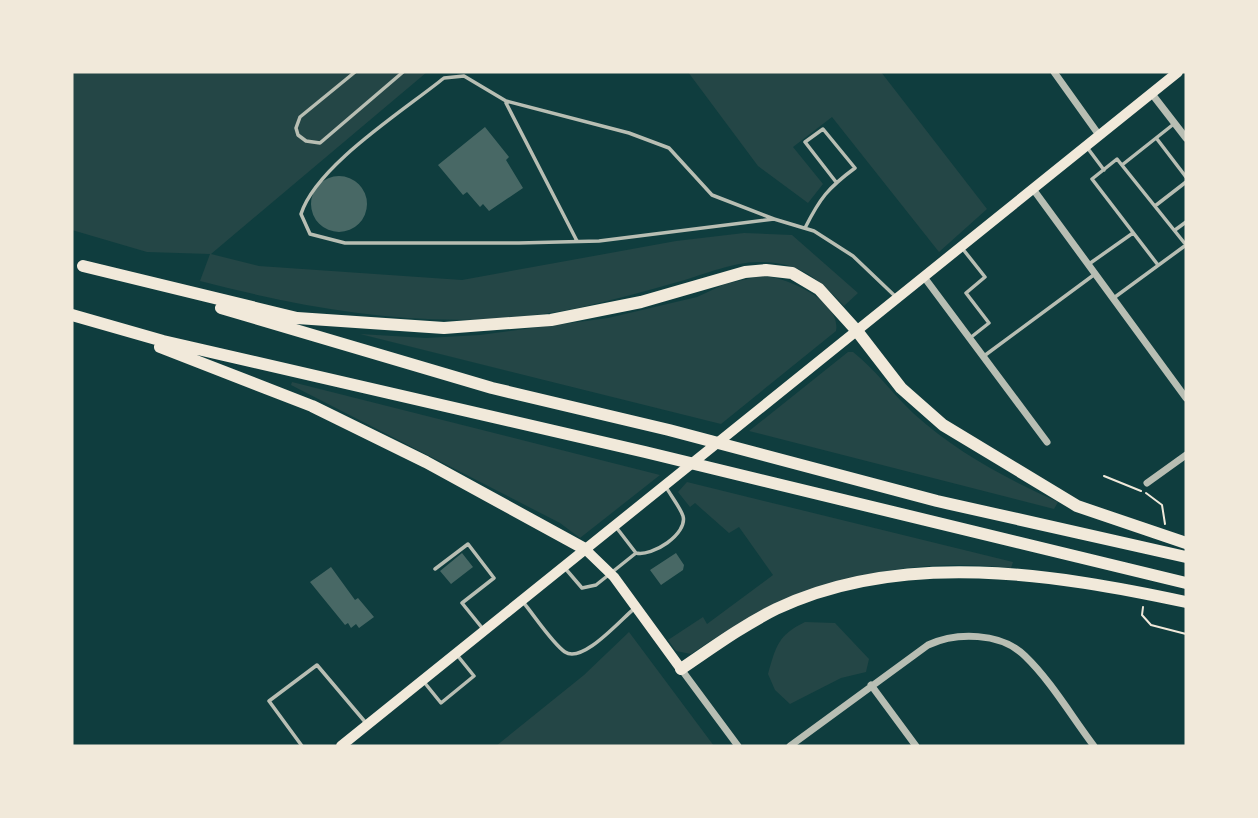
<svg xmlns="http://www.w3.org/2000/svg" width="1258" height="818" viewBox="0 0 1258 818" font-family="'DejaVu Sans',sans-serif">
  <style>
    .green { fill: #244646 }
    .building { fill: #486865 }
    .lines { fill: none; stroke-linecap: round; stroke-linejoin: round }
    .path { stroke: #f1e9da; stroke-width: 2 }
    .service { stroke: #b8beb3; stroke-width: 3.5 }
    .minor { stroke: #b8beb3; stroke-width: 7 }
    .secondary { stroke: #f1e9da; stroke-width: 10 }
    .motorway { stroke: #f1e9da; stroke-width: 12 }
  </style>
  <rect width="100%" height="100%" fill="#0f3d3e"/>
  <path class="green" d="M72 72H427L211 254 259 266 462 280 676 241 744 233 792 235 858 293 844 306C817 277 799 262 758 262 734 262 705 274 681 281 647 291 613 300 578 308 453 334 323 313 200 281L210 254 147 252 72 230Z
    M688 72H881L987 209 939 252 832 117 793 147 823 184 808 203 758 166Z
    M761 276C785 276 842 301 836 331L721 424 360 334 426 338 480 335 608 318 697 297 725 284Z
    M848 352H853C875 369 892 393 913 413 956 452 1005 478 1058 502L1054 509 749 431Z
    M292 382 660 475 580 538 560 523 291 385Z
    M687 482 1013 562 1011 568C893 555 788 586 691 654L676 651 668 640 703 617 707 624 773 575 739 527 729 533 695 503 690 507 678 492Z
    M805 622 835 623 869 659 866 672 841 678 790 704 775 690 768 674C776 646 778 635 805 622Z
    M629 632 714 746H496L584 675Z"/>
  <path class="building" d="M485 127 509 157 506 160 523 188 489 211 483 204 480 207 467 192 463 195 438 165Z
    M311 204a28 28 0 1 1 56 0a28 28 0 1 1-56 0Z
    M462 553 473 567 451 584 440 571Z
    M676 553 684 565 683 570 661 585 650 570Z
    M331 567 355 600 358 598 374 617 359 628 356 624 351 628 348 623 345 625 310 582Z"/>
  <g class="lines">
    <path class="path" d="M1104 476 1141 491
      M1146 493 1162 505 1165 524
      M1143 607 1142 615 1151 625 1186 634"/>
    <path class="service" d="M355 72 300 117 296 128 298 135 306 141 320 143 403 72
      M506 103 577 241
      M1157 139 1186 177
      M1086 146 1104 170
      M1122 165 1175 123
      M1155 206 1186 182
      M774 219 712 195 669 148 629 133 506 101 464 76 444 78C403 111 316 166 301 214L310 234 345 243H519L599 241 774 219 814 231 853 256 896 297
      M805 228C820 198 828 188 855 168L823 129 805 142 836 182
      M1175 230 1186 222
      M962 248 985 277 966 293 989 323 970 338
      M1089 264 1133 233
      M1115 297 1186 245 1117 159 1092 179 1158 265
      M984 356 1095 274
      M616 527 636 553
      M564 567 582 588 596 585 636 553C652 557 688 534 683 516 680 507 671 496 666 487
      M435 569 468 544 494 578 462 603 483 629
      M523 602C534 615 552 643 565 652 583 664 621 619 635 608
      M424 682 441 703 474 676 457 655
      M302 746 269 701 317 665 366 723"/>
    <path class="minor" d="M1054 72 1099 135
      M1152 94 1186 138
      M1033 189 1186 398
      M924 277 1047 442
      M1147 483 1186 455
      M681 669 738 746
      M871 685 916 746
      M790 746 928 645C956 632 1001 632 1025 656 1051 681 1072 717 1094 746"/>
    <path class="secondary" d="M585 549 614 577 681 669
      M341 746 1178 72"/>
    <path class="motorway" d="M83 266 297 318 444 328 551 320 641 302 745 272 766 270 792 273 819 289 857 331 901 388 943 425 1077 506 1186 543
      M221 308 492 388 669 430 937 501 1186 557
      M72 315 163 341 645 452 1186 583
      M160 347 312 406 426 462 585 549
      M681 669C712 648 742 626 776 609 902 549 1055 574 1186 602"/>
  </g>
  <rect width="1258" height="818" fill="none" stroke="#f1e9da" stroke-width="147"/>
</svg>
